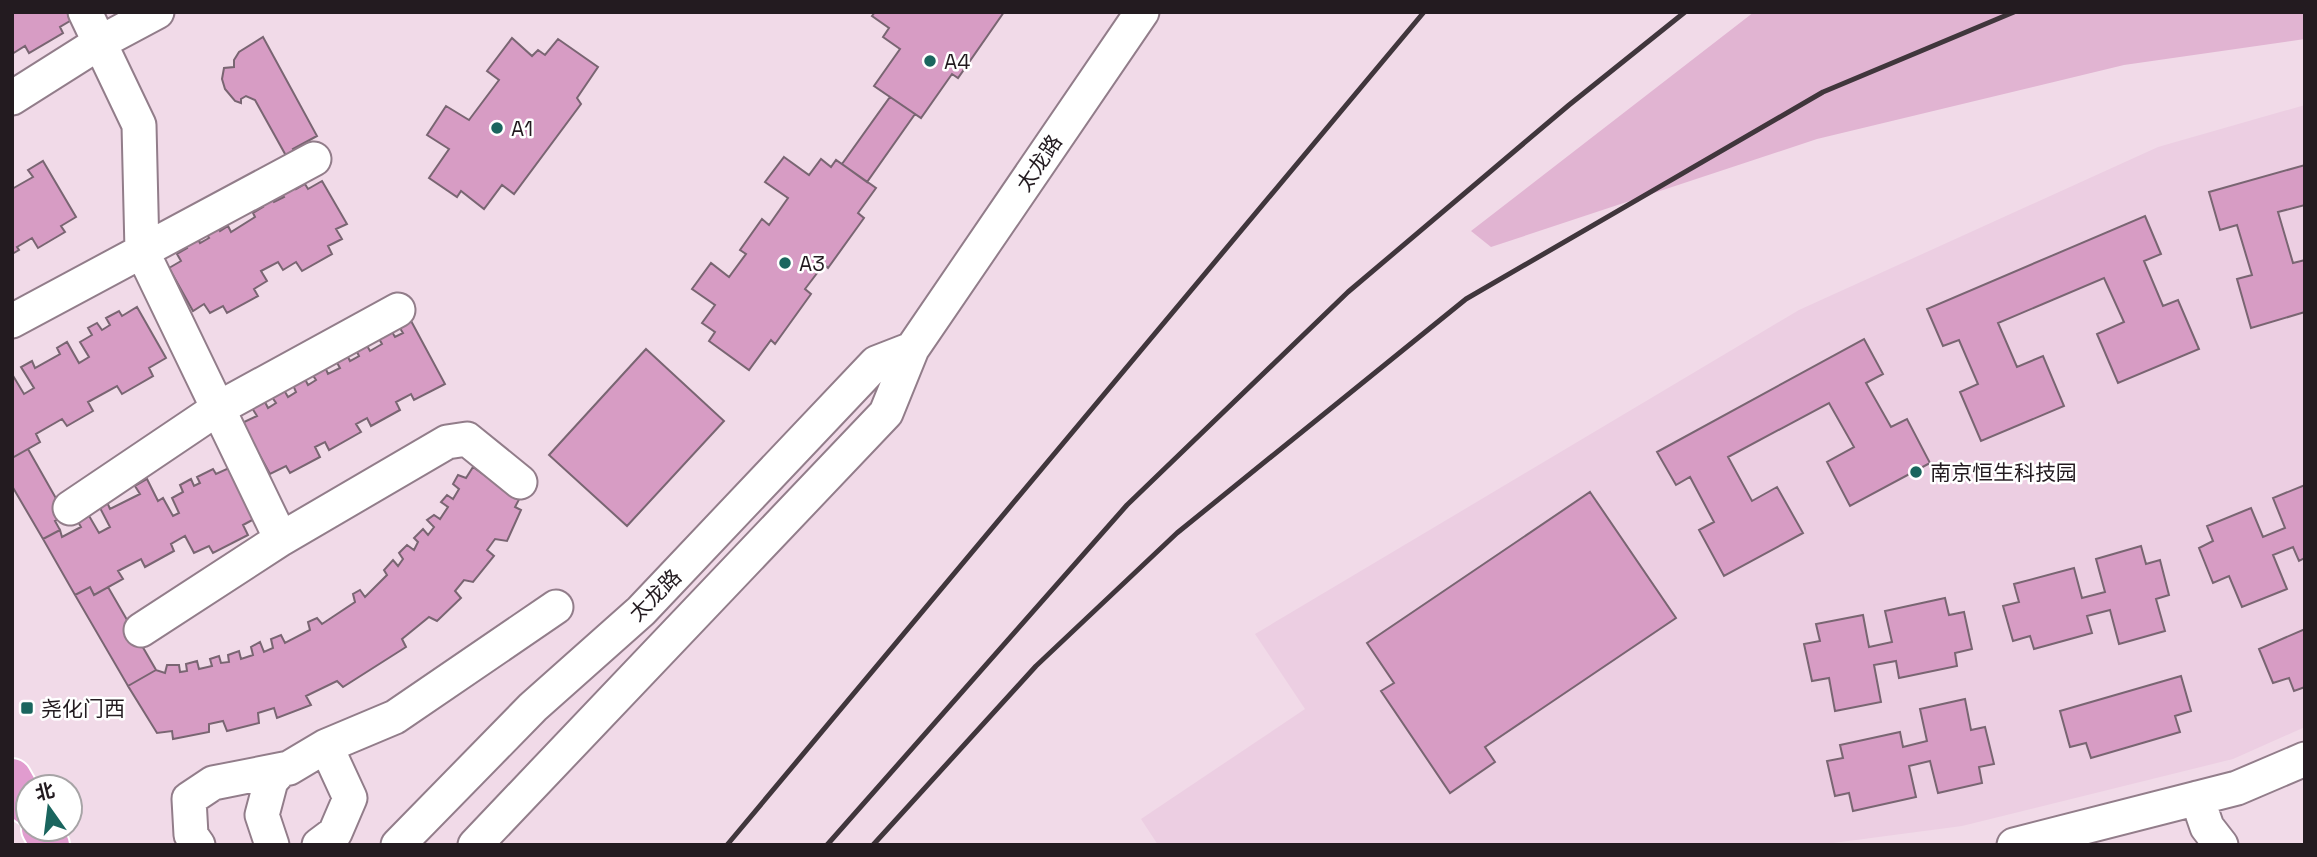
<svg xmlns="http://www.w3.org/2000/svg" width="2317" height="857" viewBox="0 0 2317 857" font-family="'Space Grotesk','Noto Sans SC',sans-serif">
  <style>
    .built { fill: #eccee2 }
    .green { fill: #e1b4d2 }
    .building { fill: #d79cc4; stroke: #796572; stroke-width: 2 }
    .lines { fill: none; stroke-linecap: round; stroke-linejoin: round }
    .minor-casing { stroke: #927d8a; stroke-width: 37 }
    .major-casing { stroke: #fff; stroke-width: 42 }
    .minor { stroke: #fff; stroke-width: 33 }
    .major { stroke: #e19ccf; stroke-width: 38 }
    .rail { stroke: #40363c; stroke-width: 5 }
    .poi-dot { fill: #1a655e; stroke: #fff; stroke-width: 2.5 }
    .labels { text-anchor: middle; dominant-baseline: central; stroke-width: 5; stroke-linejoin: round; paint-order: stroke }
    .poi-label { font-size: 21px; fill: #231b20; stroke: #fff; text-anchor: start }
    .street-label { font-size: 21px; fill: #231b20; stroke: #fff }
  </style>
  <rect width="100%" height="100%" fill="#f1dae8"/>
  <path class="built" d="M2305 105V727L2233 759 1962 826 1818 845H1158L1141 819 1305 709 1255 634 1799 310 2158 147Z"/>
  <path class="green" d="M1754 12H2305V39L2124 65 1817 139 1491 247 1471 231Z"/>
  <path class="building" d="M12 12H71L75 18 60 27 63 33 29 53 25 46 12 54Z
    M875 12H1004L958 78 952 74 921 118 874 86 900 49 883 37 889 28 872 16Z
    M263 37 317 136 293 149 297 156 289 161 255 100 246 96 241 99V103L235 101 225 89 222 79 224 68 234 67V60L239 52Z
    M512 38 532 56 538 50 545 55 558 39 598 67 577 98 581 104 514 194 502 185 484 209 461 191 457 197 429 178 449 149 427 135 446 106 469 120 499 80 487 71Z
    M890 97 915 114 867 182 842 164Z
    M784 157 809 175 821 159 831 167 836 160 876 188 858 213 864 218 828 268 824 264 805 289 811 294 775 344 771 340 749 370 709 341 715 332 702 323 715 305 692 289 711 263 729 277 746 254 740 250 762 219 769 225 788 198 765 182Z
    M43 161 76 217 61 226 65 232 38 248 32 238 17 247 19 250 12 254V189L33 177 28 170Z
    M2305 165V205L2278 212 2293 263 2305 260V312L2251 328 2237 279 2252 275 2237 225 2220 230 2209 192Z
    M322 181 347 224 336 229 342 239 328 246 332 254 302 271 296 262 283 270 278 262 261 271 267 281 254 289 258 296 227 313 223 306 210 313 204 304 193 311 169 268 181 261 177 254 187 248 185 244 197 237 200 243 209 238 206 233 217 226 220 231 228 226 231 232 255 217 253 213 263 207 259 201 270 195 274 202 284 197 280 190 293 183 296 189 305 184 308 189Z
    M2145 216 2161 254 2144 261 2163 306 2178 300 2199 349 2118 383 2097 334 2124 322 2104 278 1998 323 2017 367 2043 356 2064 406 1981 441 1960 392 1978 384 1959 340 1943 346 1927 309Z
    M137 307 166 358 149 368 153 376 122 394 117 386 88 402 93 411 67 426 62 419 36 434 40 442 12 458V374L24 394 34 388 21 367 32 361 35 368 60 354 57 348 67 342 79 363 89 357 80 342 92 335 88 328 97 323 102 330 110 325 106 318 119 311 122 316Z
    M410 319 445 384 414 400 411 394 396 402 400 410 371 426 367 418 356 424 361 432 329 450 325 442 315 447 320 457 290 473 286 466 270 474 242 423 257 416 252 408 265 402 268 408 276 403 272 397 284 390 288 397 296 392 293 385 305 379 308 385 316 380 312 374 325 367 328 374 340 368 336 361 347 355 350 361 359 356 356 350 366 344 370 351 382 344 378 337 391 330 395 337 403 333 398 325Z
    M1864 339 1883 374 1866 383 1891 427 1907 419 1930 463 1850 506 1827 462 1854 447 1829 403 1728 457 1752 501 1777 487 1803 533 1724 576 1699 530 1714 522 1690 477 1676 485 1657 452Z
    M646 349 724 421 627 526 549 455Z
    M28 449 66 516 55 521 60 530 43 539 12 486V458Z
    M473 467 511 494 523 492 515 507 521 510 507 541 495 539 487 550 494 556 473 582 464 580 455 591 461 598 437 621 429 617 402 639 406 647 343 687 337 681 306 696 311 705 277 718 274 708 258 713 259 723 227 731 223 721 209 724V732L173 739 172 731 157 733 128 686 156 670 165 673 167 665H179L180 672 187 671 186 664 197 661 199 669 212 666 210 659 219 656 221 663 229 662 228 655 239 651 241 659 253 655 251 647 260 642 264 652 273 648 271 639 281 635 285 643 310 630 308 622 317 618 322 624 355 602 353 594 360 590 365 597 387 575 384 570 393 560 398 566 403 559 399 553 407 545 414 550 418 542 414 538 423 529 428 535 434 527 427 520 434 515 440 519 448 507 441 502 447 495 453 499 459 489 453 484 458 475 466 478Z
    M229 468 256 518 243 525 248 535 213 553 209 546 194 553 185 536 171 544 174 551 145 567 141 559 118 571 123 579 94 595 90 587 75 595 43 539 60 530 62 537 81 527 77 520 88 514 99 533 110 527 99 506 107 502 110 509 140 494 135 486 147 479 158 501 163 498 173 516 179 513 172 498 183 492 180 485 191 479 194 486 200 483 197 477 213 469 216 474Z
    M2305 485V558L2299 561 2293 547 2273 555 2287 589 2242 607 2229 576 2213 583 2199 548 2213 541 2207 526 2251 508 2263 537 2285 528 2273 498Z
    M1590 492 1676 618 1485 747 1495 762 1450 793 1381 691 1394 683 1367 643Z
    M2141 546 2146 564 2160 560 2169 595 2156 599 2165 631 2119 644 2110 610 2087 616 2092 633 2034 649 2030 636 2013 641 2003 606 2019 602 2014 584 2074 568 2082 598 2105 592 2096 559Z
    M90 587 94 595 108 587 156 670 128 686 75 595Z
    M1945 598 1949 615 1964 612 1972 649 1955 653 1957 666 1899 678 1896 661 1874 665 1881 702 1835 711 1829 678 1812 681 1804 644 1820 641 1816 624 1863 615 1869 647 1892 642 1885 611Z
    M2305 629V687L2294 691 2289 678 2273 683 2259 649Z
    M2181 676 2191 711 2175 716 2180 732 2091 758 2086 743 2070 747 2060 711Z
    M1965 699 1971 730 1985 727 1994 764 1979 767 1982 783 1938 793 1930 761 1909 766 1916 797 1853 811 1849 793 1835 796 1827 761 1843 758 1840 745 1900 732 1903 747 1927 741 1920 709Z"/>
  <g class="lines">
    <defs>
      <path id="minor" d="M85 12 139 125 142 251 281 539
        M12 98 99 43 157 12
        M12 321 314 159
        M70 508 217 409 398 310
        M141 630 281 539 447 442 467 439 520 482
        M2197 798 2207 827 2221 845
        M198 845 191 835 189 799 213 783 289 768 326 746 395 717 556 607
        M272 845 262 815 271 781 281 770
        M319 845 335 833 350 798 326 746
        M398 845 533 707 641 611 876 363 912 349
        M475 845 886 413 912 349 1142 12
        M2014 845 2237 788 2305 759"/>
      <path id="major" d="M12 778 28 806
        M41 829 50 845"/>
    </defs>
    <use href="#minor" class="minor-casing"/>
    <use href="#major" class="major-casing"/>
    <use href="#minor" class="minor"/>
    <use href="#major" class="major"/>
    <path class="rail" d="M727 845 1424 12
      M827 845 1127 505 1348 292 1569 105 1685 12
      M873 845 1036 666 1177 533 1466 299 1823 92 2014 12"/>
  </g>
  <g class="poi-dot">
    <circle cx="930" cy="61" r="7"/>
    <circle cx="497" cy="128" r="7"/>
    <circle cx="785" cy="263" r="7"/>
    <circle cx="1916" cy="472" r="7"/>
    <rect x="20" y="701" width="14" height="14" rx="3.5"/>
  </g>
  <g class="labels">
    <g class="poi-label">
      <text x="944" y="61">A4</text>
      <text x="511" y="128">A1</text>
      <text x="799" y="263">A3</text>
      <text x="1930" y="472">南京恒生科技园</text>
      <text x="41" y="708">尧化门西</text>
    </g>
    <g class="street-label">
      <text transform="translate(1039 163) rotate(-56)">太龙路</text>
      <text transform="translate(655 595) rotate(-45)">太龙路</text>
    </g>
  </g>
  <rect width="2317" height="857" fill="none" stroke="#231b20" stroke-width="28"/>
  <g transform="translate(49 808) rotate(346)"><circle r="33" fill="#ffffff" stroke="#a7a4a6" stroke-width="2"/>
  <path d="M0-5L12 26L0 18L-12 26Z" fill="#1a655e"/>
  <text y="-10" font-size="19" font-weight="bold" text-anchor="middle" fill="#231b20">北</text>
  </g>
</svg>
